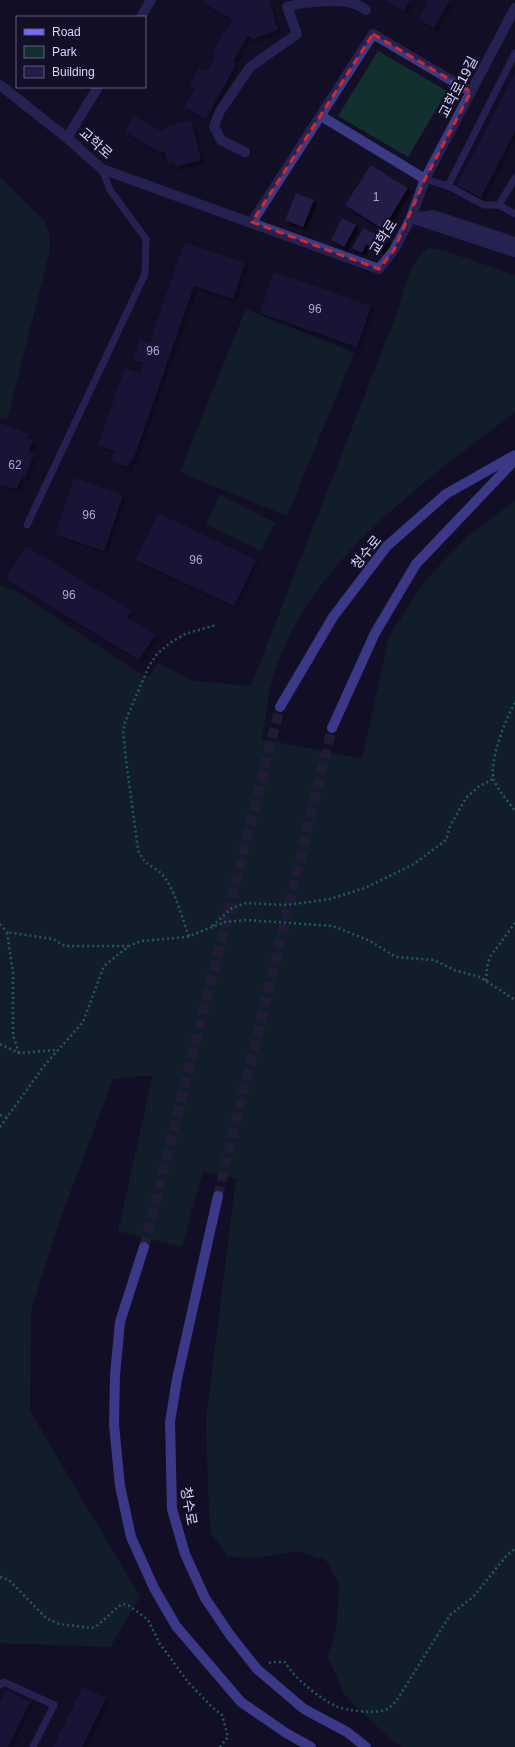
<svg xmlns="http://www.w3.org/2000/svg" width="515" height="1747" font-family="Arial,'Noto Sans KR',sans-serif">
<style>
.green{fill:#12302f}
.building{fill:#241b47;filter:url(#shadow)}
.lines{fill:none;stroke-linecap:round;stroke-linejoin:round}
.secondary-tunnel{stroke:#312d47;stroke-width:10;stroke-dasharray:10 5;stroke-linecap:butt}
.path{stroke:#2fb8b0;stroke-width:2.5;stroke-dasharray:2 3;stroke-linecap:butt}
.lane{stroke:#3d3a85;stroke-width:7}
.street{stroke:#3d3a85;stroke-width:10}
.secondary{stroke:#6f6bff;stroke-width:10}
.marked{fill:none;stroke:#d62828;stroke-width:3;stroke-dasharray:8 5;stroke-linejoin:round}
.labels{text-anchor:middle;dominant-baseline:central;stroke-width:4;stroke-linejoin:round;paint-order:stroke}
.number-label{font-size:12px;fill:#aca6d1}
.street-label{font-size:14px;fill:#d9d4ff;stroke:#130f26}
</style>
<defs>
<filter id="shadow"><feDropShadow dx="3.5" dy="3.5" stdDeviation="1" flood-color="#0009"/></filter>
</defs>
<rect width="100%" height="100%" fill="#130f26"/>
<g class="green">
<path d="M378,51L447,91L408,157L338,116Z"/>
<path d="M0,177L45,222C50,233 51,242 49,254L7,420L0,417Z"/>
<path d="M428,248L444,251L515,275V412C425,481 307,563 273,676C267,696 266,719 262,739L362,759L389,637L424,582L468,536L515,501V1747H404L391,1740L345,1695L328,1658L337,1625L339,1584L326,1560L297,1551L254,1558L227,1556L211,1533L209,1512L206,1420L236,1178L203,1171L182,1247L118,1231L153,1075L113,1079L58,1225L31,1311L30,1411L140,1597L110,1647L0,1643V586L16,591L134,670L149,678L158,663L193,681L251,686L399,308C404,288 410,261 428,248Z"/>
<path d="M246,309L354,353L287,516L180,472Z"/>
<path d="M220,495L275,523L261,551L206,524Z"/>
</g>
<g class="building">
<path d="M205,0H269L278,30L252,39L250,36L247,37L233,62L236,64L206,119L185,107L195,88L190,86L199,68L206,72L207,71L216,55L214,54V50L224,31L226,32L232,21L230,18L203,3Z"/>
<path d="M385,0H410L404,11Z"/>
<path d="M425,0H450L434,28L418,19L428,2Z"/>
<path d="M515,74V131L481,197L457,185Z"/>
<path d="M134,116L161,131L166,129V127L191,120L201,160L175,167L174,163L168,165L165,151L160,152L125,132Z"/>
<path d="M371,165L408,188L383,229L345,205Z"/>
<path d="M296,193L314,200L303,227L285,220Z"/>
<path d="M342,218L356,225L344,247L331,240Z"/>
<path d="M363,228L387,240L381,252L366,244L362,253L352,248Z"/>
<path d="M184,243L245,263L233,299L194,286L133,460L131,459L128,467L111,461L115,451L98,445L125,368L140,374L144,363L133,360L139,340L150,343Z"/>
<path d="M274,272L371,306L357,347L260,313Z"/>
<path d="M0,423L29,434L27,438L33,440L29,452L34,454L25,478L22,476L17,488L13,487L12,489L0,484Z"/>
<path d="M74,478L123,495L104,551L55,534Z"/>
<path d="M158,513L256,560L234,606L136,560Z"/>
<path d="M26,546L131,611L127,618L155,635L139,660L6,579Z"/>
<path d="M83,1687L106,1698L82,1747H53Z"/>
<path d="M6,1690L30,1702L8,1747H0V1702Z"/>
</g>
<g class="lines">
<g class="secondary-tunnel">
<path d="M218,1196L332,728"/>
<path d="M144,1247L280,707"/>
</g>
<g class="path">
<path d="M515,703C506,717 488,764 494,780C497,789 509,802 515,811"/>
<path d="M0,924L7,932"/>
<path d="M212,926L232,908L246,903L287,905L330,899L365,888L414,864L446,840L450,826L466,798L478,787L493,779"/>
<path d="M189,936C182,919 176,893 165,878C156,865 146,869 138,850L125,752L123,730L125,722L149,666L157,654L170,643L185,634L216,625"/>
<path d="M486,981L487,967L490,957L515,923"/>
<path d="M0,1044L19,1053L57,1050"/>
<path d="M19,1053L13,1035V973L7,932L53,939L65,946H128"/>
<path d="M0,1115L6,1117"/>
<path d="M0,1127L44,1066L83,1022L104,966L129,946L141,941L187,937L225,922L246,920L333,926L370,941L396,957L434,960L454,970L480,977L515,1000"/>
<path d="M0,1577L9,1580L15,1586L46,1618L59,1624L92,1628L98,1625L119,1606L123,1604L130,1606L148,1620L160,1644L188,1682L213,1708L222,1715L228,1737L220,1747"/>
<path d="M269,1663L272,1662H285C293,1677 320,1699 336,1706C346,1711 375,1714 385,1710C390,1708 393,1704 397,1700L450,1615L473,1597L507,1555L515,1549"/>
</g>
<g class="lane">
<path d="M425,179L448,186L484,205H499L515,214"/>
<path d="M448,186L515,53"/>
<path d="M499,205L515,178"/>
<path d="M27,525L145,274L146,239L110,190L102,169"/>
<path d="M0,1685L4,1682L54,1705L33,1747"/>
</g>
<g class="street">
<path d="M327,0L326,1C340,1 355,1 366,10"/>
<path d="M141,17L151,0"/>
<path d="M0,85L67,138L102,169L379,269L394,250L411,218L425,179L515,8"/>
<path d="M321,116L425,179"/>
<path d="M67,138L98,87"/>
<path d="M245,152L221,140L214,126L220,111L250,67L297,34L287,7L303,3L326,1"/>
<path d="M411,218L515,252"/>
<path d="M413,218L433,215L515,242"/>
<path d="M252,222L373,34L471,92"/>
</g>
<g class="secondary">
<path d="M280,707L333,617L387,546L446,494L515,455"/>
<path d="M332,728L375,633L416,564L515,460"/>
<path d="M218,1196L177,1379L170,1422L172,1509L185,1554L205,1598L230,1635L257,1669L304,1709L347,1732L366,1747"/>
<path d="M144,1247L120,1322L115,1375L114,1425L120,1486L131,1537L154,1588L176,1626L241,1702L286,1733L311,1747"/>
</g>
</g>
<path d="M0 0H515V1747H0ZM373,34L471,92L425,179L394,250L379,269L252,222Z" fill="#130f26" fill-opacity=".55" fill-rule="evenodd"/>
<path class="marked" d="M373,34L471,92L425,179L394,250L379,269L252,222Z"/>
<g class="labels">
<g class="number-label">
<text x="376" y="197">1</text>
<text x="315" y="309">96</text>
<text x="153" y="351">96</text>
<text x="15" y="465">62</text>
<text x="89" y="515">96</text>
<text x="196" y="560">96</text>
<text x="69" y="595">96</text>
</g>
<g class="street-label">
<text transform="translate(458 87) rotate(-62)">교학로19길</text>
<text transform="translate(96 143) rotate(41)">교학로</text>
<text transform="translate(383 237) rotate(-58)">교학로</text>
<text transform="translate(366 552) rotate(-51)">청수로</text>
<text transform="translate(189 1506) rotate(80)">청수로</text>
</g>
</g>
<rect x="16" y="16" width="130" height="72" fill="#130f26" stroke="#625e7d"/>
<rect x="24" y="29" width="20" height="6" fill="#6f6bff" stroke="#625e7d"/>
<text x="52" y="36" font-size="12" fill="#d9d4ff">Road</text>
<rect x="24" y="46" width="20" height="12" fill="#12302f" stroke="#625e7d"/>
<text x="52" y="56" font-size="12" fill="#d9d4ff">Park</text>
<rect x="24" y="66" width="20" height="12" fill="#241b47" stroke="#625e7d"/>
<text x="52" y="76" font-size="12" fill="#d9d4ff">Building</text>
</svg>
